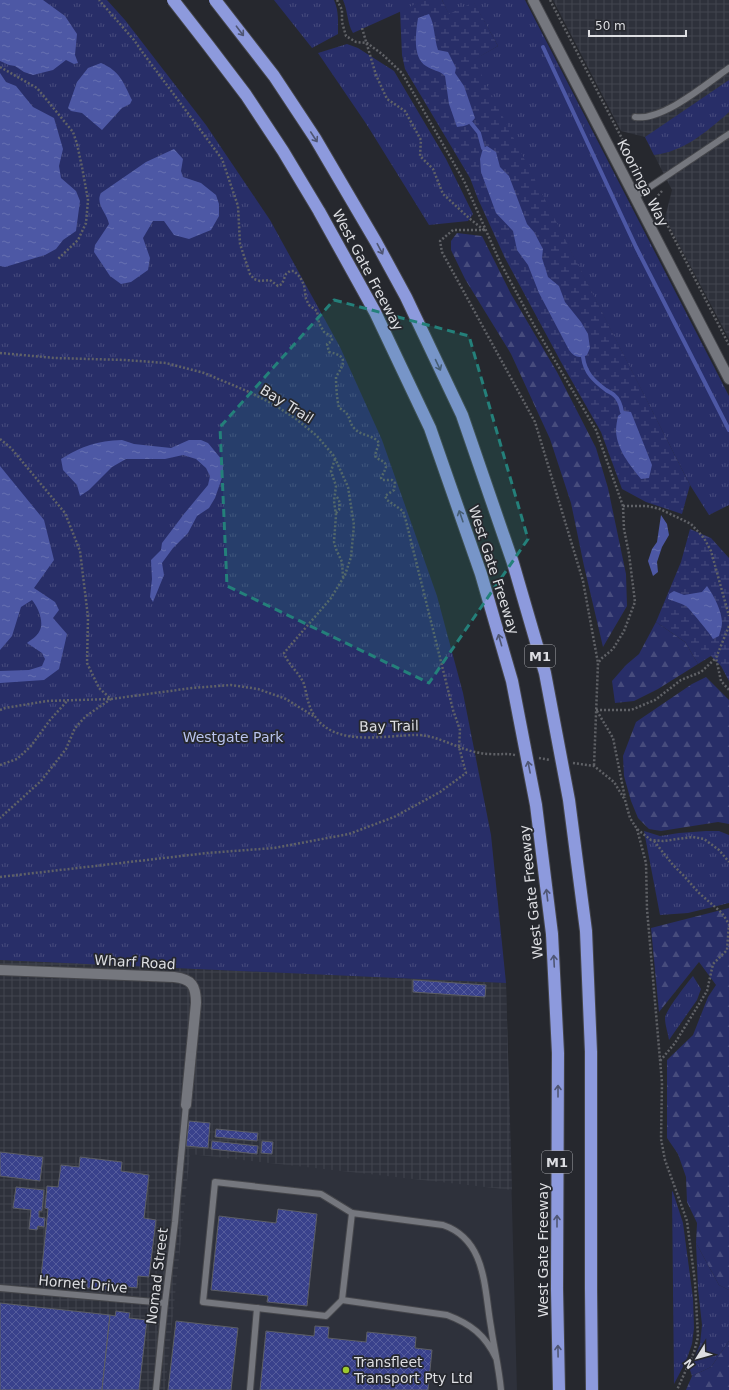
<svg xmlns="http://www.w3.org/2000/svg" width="729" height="1390" font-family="'DejaVu Sans',sans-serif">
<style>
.built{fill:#2e313b}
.industrial{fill:url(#industrial-grid)}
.grass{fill:url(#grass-tufts)}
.forest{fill:url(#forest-firs)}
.wetland{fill:url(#wetland-marsh)}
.water{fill:url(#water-ripples)}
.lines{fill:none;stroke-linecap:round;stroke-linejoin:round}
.stream{stroke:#4d58a5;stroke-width:4}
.building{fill:url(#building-cross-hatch);stroke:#5c5e65}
.lane-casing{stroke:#45464b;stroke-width:8}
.street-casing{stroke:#45464b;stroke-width:12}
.highway-casing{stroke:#45464b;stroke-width:14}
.path{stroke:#606267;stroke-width:2.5;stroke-dasharray:2 2;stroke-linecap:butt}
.lane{stroke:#75777e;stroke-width:6}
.street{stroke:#75777e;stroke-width:10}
.highway{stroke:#8d9add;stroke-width:12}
.highway-bridge-casing{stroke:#45464b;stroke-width:14;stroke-linecap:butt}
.highway-bridge{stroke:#8d9add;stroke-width:12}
.oneway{stroke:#4f5674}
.marked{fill:#24807a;fill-opacity:0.2;stroke:#24807a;stroke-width:3;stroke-dasharray:8 5;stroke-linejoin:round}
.poi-dot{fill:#9dca2f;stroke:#26282e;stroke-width:1.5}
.labels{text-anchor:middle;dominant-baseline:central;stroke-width:3.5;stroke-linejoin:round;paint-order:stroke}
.shield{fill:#26282e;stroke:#a6a7ac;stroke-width:1}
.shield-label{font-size:13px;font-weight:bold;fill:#dddee2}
.street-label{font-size:14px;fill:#dddee2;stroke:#26282e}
.park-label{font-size:14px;fill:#b9c3ee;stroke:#26282e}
.poi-label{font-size:14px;fill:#dddee2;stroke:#26282e;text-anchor:start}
</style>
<defs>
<pattern id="industrial-grid" width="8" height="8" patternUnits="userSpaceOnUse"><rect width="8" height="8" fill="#2e313b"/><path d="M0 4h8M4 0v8" fill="none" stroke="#42454e"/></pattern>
<pattern id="grass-tufts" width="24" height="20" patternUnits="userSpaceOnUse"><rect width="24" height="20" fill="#282e68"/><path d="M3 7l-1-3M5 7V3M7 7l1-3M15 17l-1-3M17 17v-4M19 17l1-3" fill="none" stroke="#474c7d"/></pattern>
<pattern id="forest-firs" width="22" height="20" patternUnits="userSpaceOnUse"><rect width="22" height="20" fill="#282e68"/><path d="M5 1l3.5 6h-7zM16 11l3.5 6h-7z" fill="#474c7d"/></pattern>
<pattern id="wetland-marsh" width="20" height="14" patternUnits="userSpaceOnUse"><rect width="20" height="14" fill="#282e68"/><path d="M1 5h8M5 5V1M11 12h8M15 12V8" fill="none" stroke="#474c7d"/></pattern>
<pattern id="water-ripples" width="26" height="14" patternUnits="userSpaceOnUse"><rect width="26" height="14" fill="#4d58a5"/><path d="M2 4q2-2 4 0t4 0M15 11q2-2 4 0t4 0" fill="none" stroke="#6670b1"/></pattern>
<pattern id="building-cross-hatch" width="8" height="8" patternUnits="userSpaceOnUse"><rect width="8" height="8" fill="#39418c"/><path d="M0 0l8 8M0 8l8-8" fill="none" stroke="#555c9c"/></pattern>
</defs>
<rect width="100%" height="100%" fill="#26282e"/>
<path class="built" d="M0,954L506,983L517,1390H0Z"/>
<g class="industrial">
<path d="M553,0H729V339L665,218L672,190L645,137L621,131Z"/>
<path d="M0,960L506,983L512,1190L190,1154L165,1390H0Z"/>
</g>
<g class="grass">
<path d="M0,0H107L125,20L206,125L270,220L340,347L382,440L437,596L463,693L491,835L506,983L0,960Z"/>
<path d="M274,0H334C339,11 338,22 338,34L312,48Z"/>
<path d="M343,0H426L353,33C347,23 348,11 343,0Z"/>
<path d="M442,0H525L729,396V505L709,515L690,485L473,60L498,46L474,3L449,15Z"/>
<path d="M347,44L358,48L394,71L446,159L473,214L468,221L429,225L367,125L318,53Z"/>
<path d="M729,80V112L727,114C706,132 683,152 654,155L645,137Z"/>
<path d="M644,831L660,836L679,833L706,831H719L729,835V903L688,913L660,915Z"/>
<path d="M693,976L701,989L697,1000L669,1040C668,1033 665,1025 665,1018C666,1010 687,983 693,976Z"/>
<path d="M672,1191L673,1192L683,1223L693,1298L694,1328L692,1344L686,1361L674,1384Z"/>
<path d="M696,1243L719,1285L729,1290V1341L711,1367L692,1376L690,1370L700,1344L702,1325L698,1289Z"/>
</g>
<g class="forest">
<path d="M457,233L482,236L511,294L557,372L596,448L608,488L626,574L627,606L603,647L584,566L571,503L550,439L511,354L465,279L451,250V241Z"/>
<path d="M656,622L685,642L698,664L658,689L634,701L615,703L612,681L626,665L639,654Z"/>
<path d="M706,677L729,700V824L718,822L661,831L649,829L638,818L631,801L624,776L623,756L636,722L692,684Z"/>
<path d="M729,908V1290L719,1285L696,1243L697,1223L687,1202L686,1177L678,1154L667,1138V1060L693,1035L708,997L716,985L699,962L659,1012L651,928Z"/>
<path d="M729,1341V1390H686L692,1376L711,1367Z"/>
</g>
<g class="wetland">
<path d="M425,0H442L449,14L474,2L498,46L474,60L690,485L682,514L646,502L622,489L601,432L561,362L505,258L478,199L470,178L405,69L402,55L400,11Z"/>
<path d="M690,529L711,538L729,558V681L721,666L711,656L698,664L685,642L656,622L681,562Z"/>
</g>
<g class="water">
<path d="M0,0H43L65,16L77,34L75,55L78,63L74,64L66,60L53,70L33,75L24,72L15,66L9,65L0,61Z"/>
<path d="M429,14C435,25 434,38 438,50L448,52L456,68L455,73L464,86L475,118C470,125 466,126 457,127L449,104L445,76C439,70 433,71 426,66C412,57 416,32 418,18Z"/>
<path d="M101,63C120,71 123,82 132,100L130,104L122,108L102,130L82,113L71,111L68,108L77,82L88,68Z"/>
<path d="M0,73L6,82L16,86L33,107L54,118L63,149L59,166L61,178L76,191L80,201L76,231L63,240L56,249L45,255L5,267L0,266Z"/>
<path d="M487,146L496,152L500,167L509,176L527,224L534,232L543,249L542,258L548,277L559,286L565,302L581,322L588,334L590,348L587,355C579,359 574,357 569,350L539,293L528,265L517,250L513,231L496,213L481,172L480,159L483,148Z"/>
<path d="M174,149L183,159L181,171L183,177L201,183L216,195L219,204V216L211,230L189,239L174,235L164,221H153L143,238L150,258L148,270L131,282L121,284L110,276L94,252L95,245L109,224C107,213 95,204 101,193L146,162Z"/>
<path d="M624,411L631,412L652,465L649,478L641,479C630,465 617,450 616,431C616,426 617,421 618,416Z"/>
<path d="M122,440L134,444L171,448L189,440H201L208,443L223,461V475L215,498L209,508L197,516L188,533L173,548L162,563L164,575L153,602L150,597L152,579L151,560L161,550L162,543L184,514L208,485L210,476L206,468L196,459L183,455L165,459H126L112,467L89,490L80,496L77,485L63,470L61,459C82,446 97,441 122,440Z"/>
<path d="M0,466L44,520L54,560L34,588L55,602L59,610L53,618L67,634L59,669L44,680L0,683V671L29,670L42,666L45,659L42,653L27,643C31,640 37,636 39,632C45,623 38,607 32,600L21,607L12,636L0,650Z"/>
<path d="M661,515L667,524L669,535L662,547L657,562L658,572L653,576L648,561L652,549L657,542Z"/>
<path d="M707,586C714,596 722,611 722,623C722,627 720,632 719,636L713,639C712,636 689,608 686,606C681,603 673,601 668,599L669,594L674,591L684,595L702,592Z"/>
</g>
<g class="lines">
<g class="stream">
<path d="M543,47L636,247L729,430"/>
<path d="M471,123L479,133L483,148"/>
<path d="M583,357C585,373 594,381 606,390C609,392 612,393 614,395C619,399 621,406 622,412"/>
</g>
</g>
<g class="building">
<path d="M413,980L486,985L485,997L413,992Z"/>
<path d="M189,1121L210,1123L208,1148L186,1146Z"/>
<path d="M216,1129L258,1133L257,1141L215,1137Z"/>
<path d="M212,1141L258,1146L257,1154L211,1149Z"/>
<path d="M262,1141L273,1142L272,1154L261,1153Z"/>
<path d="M0,1152L43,1157L40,1181L0,1176Z"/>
<path d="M80,1157L122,1162L121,1171L149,1175L144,1218L156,1220L149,1277L138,1276L137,1288L110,1285L109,1290L87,1288V1282L41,1277L48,1209L45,1208L47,1186L58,1187L61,1165L79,1167Z"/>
<path d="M16,1187L44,1190L42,1211H39V1217L45,1218L44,1227L38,1226L37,1230L29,1229L31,1210L13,1208Z"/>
<path d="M278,1209L317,1214L307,1306L267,1302L268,1296L211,1290L219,1216L276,1223Z"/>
<path d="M0,1303L110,1315L102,1390H0Z"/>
<path d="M116,1311L130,1313L129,1318L147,1320L139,1390H102L110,1315L115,1316Z"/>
<path d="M176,1321L238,1328L231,1390H168Z"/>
<path d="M315,1326L329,1327L328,1338L366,1342L367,1332L416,1337L415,1348L432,1350L428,1390H260L266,1331L314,1336Z"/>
</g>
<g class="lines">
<g class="lane-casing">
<g id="lane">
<path d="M635,117C663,121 706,84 729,68"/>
<path d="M635,197L729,134"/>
<path d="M0,1288L165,1303"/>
<path d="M342,1300L326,1316L203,1302L215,1182L321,1194L352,1213"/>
<path d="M496,1358C485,1335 471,1324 447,1315L342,1300L352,1213L443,1225C487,1240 484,1289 491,1327C494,1348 499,1368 501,1390"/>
<path d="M156,1390L165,1303L175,1222L186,1105"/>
<path d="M250,1390L257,1308"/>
</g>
</g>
<g class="street-casing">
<g id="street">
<path d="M533,0L729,379"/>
<path d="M0,970L174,977C192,979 196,986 196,1003L186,1105"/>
</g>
</g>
<g class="highway-casing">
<path id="highway" d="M552,934L558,1053L557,1289L559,1390"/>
</g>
<g class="path">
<path d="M337,0L342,10V22L346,36L356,42L367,43L382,54L402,73L464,181L500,262L535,327L596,430L623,506L624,529L629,554L635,602L624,631L613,649L602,658L598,663L594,766"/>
<path d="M550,0L644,181"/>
<path d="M362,28L376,75L387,99L405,111L421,140L420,156L433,169L443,194L469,218L484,230"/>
<path d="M0,67L37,88L73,132L77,144L82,167L88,200L86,223L78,240L58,259"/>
<path d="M662,191L656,198V203L729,345"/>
<path d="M485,230H453L440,241L442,252L535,422L583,581L598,663"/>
<path d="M0,353L55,358L125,360L166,363L204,373L247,391L273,404L296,419L317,436L334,456L348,487L354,525L351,557L345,575L331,598L284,653C288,665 299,672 304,684C307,695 308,706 314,715C335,748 385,735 417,735C437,735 456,748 475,752C480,753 485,754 490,754C499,755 506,753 515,755"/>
<path d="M0,439L11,448L65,513L80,551L88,617L87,663L99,688L111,699L86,716L75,728L66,749L41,781L0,818"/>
<path d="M335,459L331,471L336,486L334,501L336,515L334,542L336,549L342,562L343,577"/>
<path d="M623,506H647L660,509L691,524L704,538L711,551L729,616"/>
<path d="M336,513L339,510C340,504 340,500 336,496"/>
<path d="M729,626L716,658L721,681L729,690"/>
<path d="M0,710L5,708L47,701L111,699L192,688L231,685L258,689L286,699L315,717"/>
<path d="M596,710H631L655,700L681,680L701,672L716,658"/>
<path d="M597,711L613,738L625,798"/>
<path d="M539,758L550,760"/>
<path d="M573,763L594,766L614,782L625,800L630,818L637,829L651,840L663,841L693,837L704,839L719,850L729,862"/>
<path d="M0,765L17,759L31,746L50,720L67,701"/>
<path d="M637,829L646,863L647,909L662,1083L661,1139L665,1160L687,1221L695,1282L698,1337L694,1352L677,1390"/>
<path d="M654,841L673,865L685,877L699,893L722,913L729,924L727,950L713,964L707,991L675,1043L660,1061"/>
<path d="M0,877L207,853L274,848L349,834L394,817L440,792L466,773L459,747L460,730L453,710L406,521L403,511L387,500L385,496L394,490L395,483L392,480H382L381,478C386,467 391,464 376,458L375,455L379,443C373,434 362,437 354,428C347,420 352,414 339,408C337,400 336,386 336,377C344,364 349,356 329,352L327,344L332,341V337L324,332L319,323L317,311L309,305L306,299L304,285L300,277L294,271H290L286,274L282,284L278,286L270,280L260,281L254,279L250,274L240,244L238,206L222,159L143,53L134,40L99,0"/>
</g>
<use href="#lane" class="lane"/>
<use href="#street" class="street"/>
<use href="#highway" class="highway"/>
<g class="highway-bridge-casing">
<g id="highway-bridge">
<path d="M173,0L208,45L246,95L283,151L319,211L375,312L430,428L481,574L512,681L536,805L552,934"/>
<path d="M215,0L274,76L315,138L376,242L406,297L462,415L513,563L545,673L569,800L586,931L591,1052V1289L592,1390"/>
</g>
</g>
<use href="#highway-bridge" class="highway-bridge"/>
</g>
<defs><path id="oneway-shaft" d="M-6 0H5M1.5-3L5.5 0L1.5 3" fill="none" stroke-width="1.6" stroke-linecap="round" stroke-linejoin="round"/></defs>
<g class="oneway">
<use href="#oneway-shaft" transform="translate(240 31) rotate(53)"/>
<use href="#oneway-shaft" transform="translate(314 137) rotate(57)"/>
<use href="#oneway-shaft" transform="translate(380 249) rotate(62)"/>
<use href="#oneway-shaft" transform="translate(438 365) rotate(65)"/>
<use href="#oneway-shaft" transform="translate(461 516) rotate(-109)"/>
<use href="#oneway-shaft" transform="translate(500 640) rotate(-106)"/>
<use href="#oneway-shaft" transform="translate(529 767) rotate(-101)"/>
<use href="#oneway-shaft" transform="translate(547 895) rotate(-97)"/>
<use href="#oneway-shaft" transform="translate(554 961) rotate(-93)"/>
<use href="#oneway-shaft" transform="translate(558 1091) rotate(-90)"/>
<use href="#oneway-shaft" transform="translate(557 1221) rotate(-90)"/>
<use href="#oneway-shaft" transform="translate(558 1351) rotate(-91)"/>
</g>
<path class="marked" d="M334,300L469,336L528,539L429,683L227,586L220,427Z"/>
<circle class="poi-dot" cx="346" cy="1370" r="4"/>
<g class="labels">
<g class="shield">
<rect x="525" y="645" width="30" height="22" rx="3"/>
<rect x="542" y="1151" width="30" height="22" rx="3"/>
</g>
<g class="shield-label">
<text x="540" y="656">M1</text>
<text x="557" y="1162">M1</text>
</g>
<g class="street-label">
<text transform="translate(643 183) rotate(63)">Kooringa Way</text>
<text transform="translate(368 270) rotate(62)">West Gate Freeway</text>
<text transform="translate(287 404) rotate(32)">Bay Trail</text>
<text transform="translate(494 570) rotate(72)">West Gate Freeway</text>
<text transform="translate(389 726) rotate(-1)">Bay Trail</text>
<text transform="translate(531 892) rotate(-96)">West Gate Freeway</text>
<text transform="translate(135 962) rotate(3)">Wharf Road</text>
<text transform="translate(543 1250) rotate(-90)">West Gate Freeway</text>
<text transform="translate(157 1276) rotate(-83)">Nomad Street</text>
<text transform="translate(83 1284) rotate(5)">Hornet Drive</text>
</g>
<g class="park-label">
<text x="233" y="737">Westgate Park</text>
</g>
<g class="poi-label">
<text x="354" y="1362">Transfleet<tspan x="354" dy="16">Transport Pty Ltd</tspan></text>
</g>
</g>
<g transform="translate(697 1358) rotate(233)" stroke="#26282e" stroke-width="3" paint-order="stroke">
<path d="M0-3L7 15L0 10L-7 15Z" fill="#dddee2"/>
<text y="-6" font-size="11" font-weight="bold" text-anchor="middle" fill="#dddee2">N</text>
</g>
<path d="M589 30v6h97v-6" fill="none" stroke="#dddee2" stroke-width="2"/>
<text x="595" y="30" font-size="12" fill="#dddee2" stroke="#26282e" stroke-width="3" paint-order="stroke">50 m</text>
</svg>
